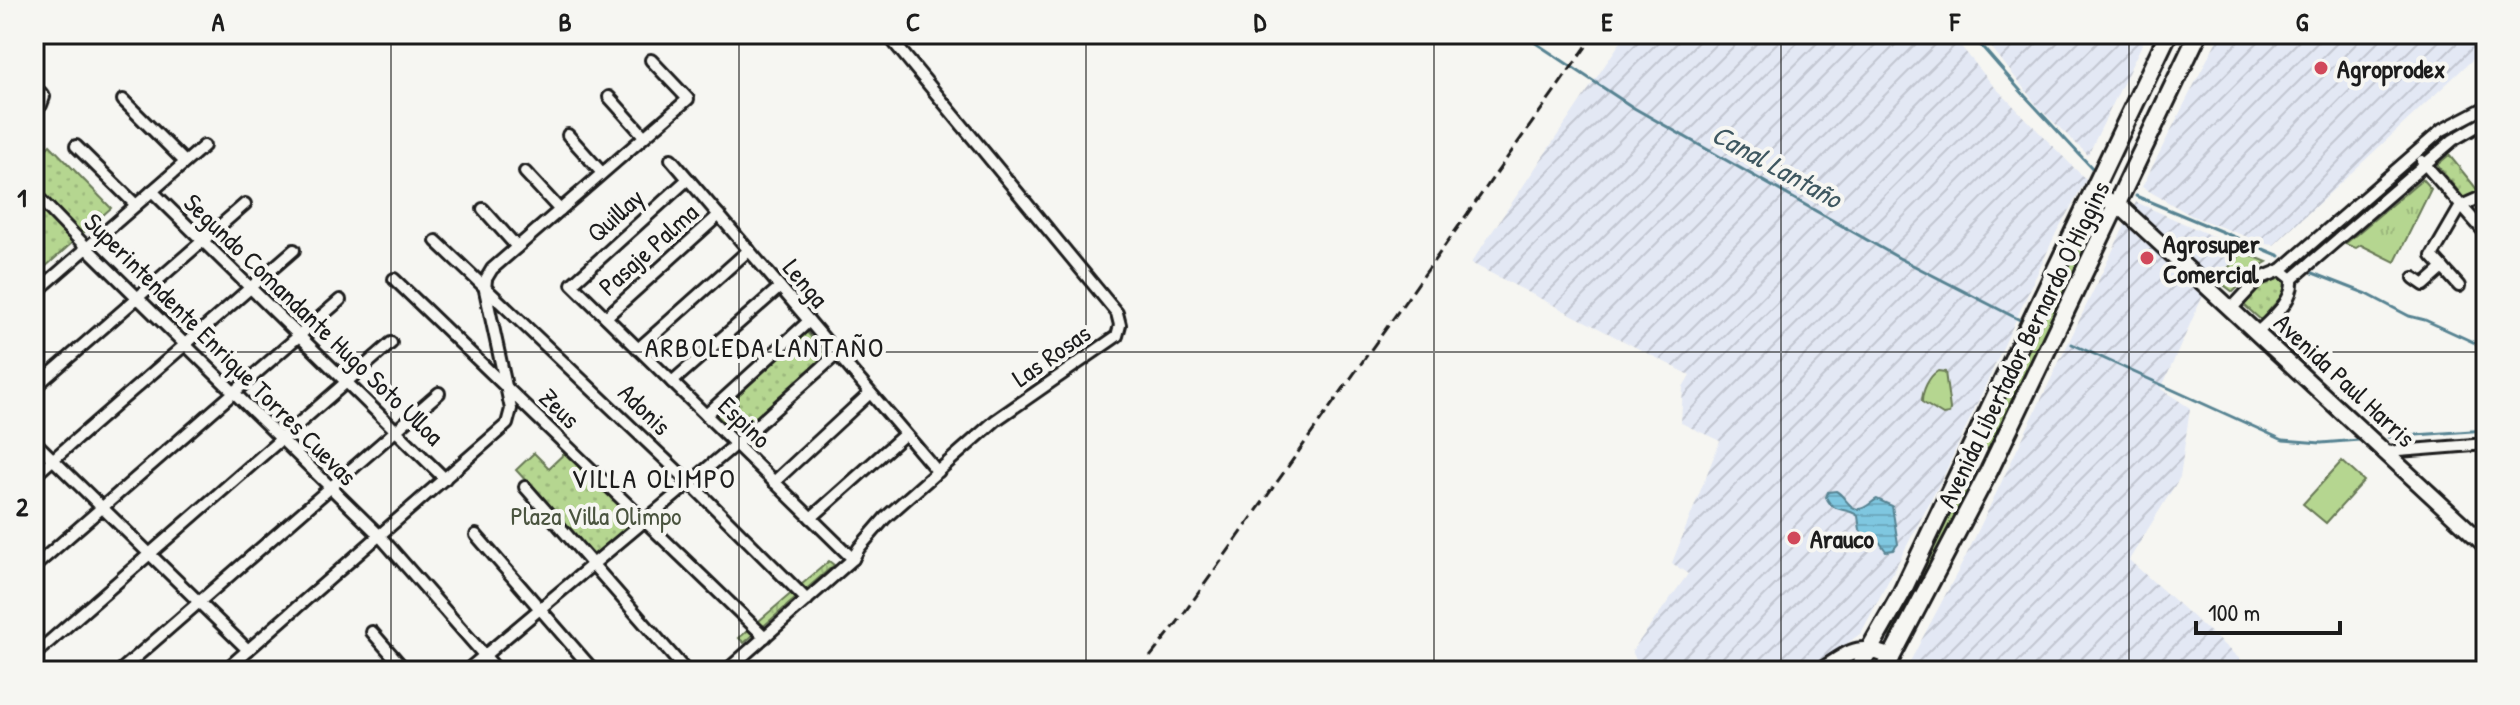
<svg xmlns="http://www.w3.org/2000/svg" width="2520" height="705" font-family="'Patrick Hand',sans-serif">
<style>
.industrial{fill:url(#industrial-furrows)}
.grass{fill:url(#grass-tufts);stroke:#687956;stroke-width:2}
.park{fill:url(#park-dots);stroke:#687956;stroke-width:2}
.pitch{fill:#b5d690;stroke:#687956;stroke-width:2}
.water{fill:url(#water-rules);stroke:#578392;stroke-width:2}
.lines{fill:none;stroke-linecap:round;stroke-linejoin:round}
.stream{stroke:#578392;stroke-width:3}
.street-casing{stroke:#1c1c1c;stroke-width:16}
.secondary-casing{stroke:#1c1c1c;stroke-width:20}
.primary-casing{stroke:#1c1c1c;stroke-width:22}
.street{stroke:#f6f6f2;stroke-width:10}
.secondary{stroke:#f6f6f2;stroke-width:14}
.primary{stroke:#f6f6f2;stroke-width:16}
.rail{stroke:#1c1c1c;stroke-width:3;stroke-dasharray:12 6;stroke-linecap:butt}
.grid{fill:none;stroke:#1c1c1c;stroke-width:2;stroke-opacity:0.55}
.poi-dot{fill:#d1495b;stroke:#f6f6f2;stroke-width:3}
.labels{text-anchor:middle;dominant-baseline:central;stroke-width:8;stroke-linejoin:round;paint-order:stroke}
.poi-label{font-size:26px;font-weight:bold;fill:#1c1c1c;stroke:#f6f6f2;text-anchor:start}
.street-label{font-size:26px;fill:#1c1c1c;stroke:#f6f6f2}
.park-label{font-size:26px;fill:#4a543f;stroke:#f6f6f2}
.water-label{font-size:28px;font-style:italic;fill:#3f5861;stroke:#f6f6f2}
.neighbourhood-label{font-size:28px;letter-spacing:2px;fill:#1c1c1c;stroke:#f6f6f2}
.neatline{fill:none;stroke:#1c1c1c;stroke-width:3}
.grid-label{font-size:26px;text-anchor:middle;font-weight:bold;fill:#1c1c1c}
</style>
<defs>
<pattern id="industrial-furrows" width="10" height="10" patternUnits="userSpaceOnUse" patternTransform="scale(2)"><rect width="10" height="10" fill="#e3e8f4"/><path d="M-1 1l2-2M0 10L10 0M9 11l2-2" fill="none" stroke="#c2c6d1"/></pattern>
<pattern id="grass-tufts" width="24" height="20" patternUnits="userSpaceOnUse" patternTransform="scale(2)"><rect width="24" height="20" fill="#b5d690"/><path d="M3 7l-1-3M5 7V3M7 7l1-3M15 17l-1-3M17 17v-4M19 17l1-3" fill="none" stroke="#9bb77c"/></pattern>
<pattern id="park-dots" width="8" height="8" patternUnits="userSpaceOnUse" patternTransform="scale(2)"><rect width="8" height="8" fill="#b5d690"/><path d="M2 2h.1M6 6h.1" fill="none" stroke="#9bb77c" stroke-width="1.8" stroke-linecap="round"/></pattern>
<pattern id="water-rules" width="6" height="5" patternUnits="userSpaceOnUse" patternTransform="scale(2)"><rect width="6" height="5" fill="#7fc7e0"/><path d="M0 2.5h6" fill="none" stroke="#6daac0"/></pattern>
</defs>
<rect width="100%" height="100%" fill="#f6f6f2"/>
<filter id="ink" filterUnits="userSpaceOnUse"><feTurbulence type="fractalNoise" baseFrequency=".0125" numOctaves="2"/><feDisplacementMap in="SourceGraphic" scale="16" xChannelSelector="R" yChannelSelector="G"/><feConvolveMatrix kernelMatrix="1 2 1 2 8 2 1 2 1" color-interpolation-filters="sRGB"/></filter>
<g filter="url(#ink)">
<g class="industrial">
<path d="M1626,34H1951L1991,83L2086,180L2056,233L1944,475L1861,633L1811,671H1641L1632,651L1688,574L1672,563L1720,441L1681,423L1683,387L1690,375L1471,263Z"/>
<path d="M1981,34H2147L2088,155L2040,109Z"/>
<path d="M2220,34H2486V47L2274,245L2266,244L2192,216L2142,187Z"/>
<path d="M2136,202L2243,250L2205,291L2161,389L2190,408L2180,477L2129,560L2253,671H1905L1965,558Z"/>
</g>
<g class="grass">
<path d="M2422,179L2431,189L2395,262L2361,245L2356,248L2345,244Z"/>
<path d="M2101,207L2105,209L1993,445L1988,449L1983,446L1984,440L2093,213Z"/>
<path d="M2243,252L2267,262L2260,266L2233,292L2217,280Z"/>
<path d="M1938,371L1945,372L1950,409L1949,414L1943,415L1922,402C1922,391 1929,376 1938,371Z"/>
<path d="M1965,484L1972,486L1893,638L1890,636L1889,631L1960,489Z"/>
<path d="M829,561L834,565L744,643L739,638Z"/>
</g>
<g class="park">
<path d="M50,145L111,208L34,277V161Z"/>
<path d="M2449,155L2480,193L2470,198L2463,197L2437,165Z"/>
<path d="M2276,277L2285,280V292L2261,320L2243,304L2269,280Z"/>
<path d="M805,330L828,356L737,440L713,417Z"/>
<path d="M569,449L640,518L595,556L516,470L534,453L549,468Z"/>
</g>
<path class="pitch" d="M2342,461L2364,481L2326,523L2303,504Z"/>
<path class="water" d="M1836,491C1846,496 1851,515 1865,507C1869,505 1873,501 1877,499L1892,506L1898,544L1893,550L1886,551L1875,536L1864,535L1860,530L1858,516C1845,505 1835,516 1826,497L1828,492Z"/>
<g class="lines">
<g class="stream">
<path d="M1522,34L1634,108L1899,258L2020,320"/>
<path d="M1971,34L2025,96L2092,168"/>
<path d="M2136,196L2280,256"/>
<path d="M2313,273L2367,294L2409,316L2425,320L2486,348"/>
<path d="M2072,344L2283,440L2321,443L2359,440"/>
<path d="M2388,437L2486,430"/>
</g>
<g class="street-casing">
<g id="street">
<path d="M34,91L41,93L44,97L41,105L34,107"/>
<path d="M609,97L644,136"/>
<path d="M123,100L185,162"/>
<path d="M568,135L602,173"/>
<path d="M76,146L136,205"/>
<path d="M671,159L938,472"/>
<path d="M2422,161L2486,234"/>
<path d="M525,172L560,210"/>
<path d="M688,179L572,284L853,559"/>
<path d="M152,191L445,479"/>
<path d="M34,193L87,248L379,535L498,671"/>
<path d="M483,209L517,247"/>
<path d="M436,241L689,482L807,600"/>
<path d="M2443,268L2459,286"/>
<path d="M2281,270L2442,130L2486,107"/>
<path d="M2414,278L2424,285L2443,268L2432,256L2461,206L2486,195"/>
<path d="M394,279L765,637"/>
<path d="M2292,279L2453,140L2486,121"/>
<path d="M34,294L204,146"/>
<path d="M2232,308L2259,279L2281,270L2292,279C2294,301 2273,317 2258,332"/>
<path d="M606,317L719,215"/>
<path d="M638,349L749,250"/>
<path d="M672,382L780,287"/>
<path d="M34,388L245,204"/>
<path d="M706,415L809,321"/>
<path d="M34,441L248,650"/>
<path d="M2386,452L2486,444"/>
<path d="M34,476L294,250"/>
<path d="M774,482L870,393"/>
<path d="M525,487L686,671"/>
<path d="M811,518L905,434"/>
<path d="M476,535L594,671"/>
<path d="M34,567L340,300"/>
<path d="M372,632L406,671"/>
<path d="M34,655L391,343"/>
<path d="M120,671L439,393"/>
<path d="M224,671L507,424L511,409L485,290L486,279L492,269L688,99L651,60"/>
<path d="M466,671L736,444L837,354"/>
<path d="M726,671L853,559L859,548L885,518L996,420L1117,336L1120,325L1117,313L887,34"/>
</g>
</g>
<g class="secondary-casing">
<g id="secondary">
<path d="M2094,192L2122,208L2486,546"/>
<path d="M1821,671C1850,652 1859,642 1892,658"/>
</g>
</g>
<g class="primary-casing">
<g id="primary">
<path d="M1857,671L1901,594L2168,34"/>
<path d="M1884,671L1989,471L2198,34"/>
</g>
</g>
<use href="#street" class="street"/>
<use href="#secondary" class="secondary"/>
<use href="#primary" class="primary"/>
<path class="rail" d="M1139,671L1177,623L1595,34"/>
</g>
</g>
<path class="grid" d="M391,34V671M739,34V671M1086,34V671M1434,34V671M1781,34V671M2129,34V671M34,352H2486"/>
<g class="poi-dot">
<circle cx="2321" cy="68" r="8"/>
<circle cx="2147" cy="258" r="8"/>
<circle cx="1794" cy="538" r="8"/>
</g>
<g class="labels">
<g class="poi-label">
<text x="2337" y="68">Agroprodex</text>
<text x="2163" y="243">Agrosuper<tspan x="2163" dy="30">Comercial</tspan></text>
<text x="1810" y="538">Arauco</text>
</g>
<g class="street-label">
<text transform="translate(615 215) rotate(-42)">Quillay</text>
<text transform="translate(648 249) rotate(-42)">Pasaje Palma</text>
<text transform="translate(806 283) rotate(50)">Lenga</text>
<text transform="translate(314 319) rotate(44)">Segundo Comandante Hugo Soto Ulloa</text>
<text transform="translate(2023 344) rotate(-64)">Avenida Libertador Bernardo O'Higgins</text>
<text transform="translate(221 349) rotate(45)">Superintendente Enrique Torres Cuevas</text>
<text transform="translate(1051 355) rotate(-35)">Las Rosas</text>
<text transform="translate(2345 380) rotate(43)">Avenida Paul Harris</text>
<text transform="translate(560 408) rotate(44)">Zeus</text>
<text transform="translate(645 409) rotate(44)">Adonis</text>
<text transform="translate(745 422) rotate(44)">Espino</text>
</g>
<g class="park-label">
<text x="596" y="515">Plaza Villa Olimpo</text>
</g>
<g class="water-label">
<text transform="translate(1777 166) rotate(29)">Canal Lantaño</text>
</g>
<g class="neighbourhood-label">
<text x="765" y="347">ARBOLEDA LANTAÑO</text>
<text x="654" y="478">VILLA OLIMPO</text>
</g>
</g>
<rect width="2520" height="705" fill="none" stroke="#f6f6f2" stroke-width="88"/>
<path d="M2196 621v12h144v-12" fill="none" stroke="#1c1c1c" stroke-width="4"/>
<text x="2208" y="621" font-size="24" fill="#1c1c1c" stroke="#f6f6f2" stroke-width="6" paint-order="stroke">100 m</text>
<rect x="44" y="44" width="2432" height="617" class="neatline"/>
<g class="grid-label">
<text x="218" y="31">A</text>
<text x="565" y="31">B</text>
<text x="913" y="31">C</text>
<text x="1260" y="31">D</text>
<text x="1607" y="31">E</text>
<text x="1955" y="31">F</text>
<text x="2302" y="31">G</text>
<text x="22" y="207">1</text>
<text x="22" y="516">2</text>
</g>
</svg>
